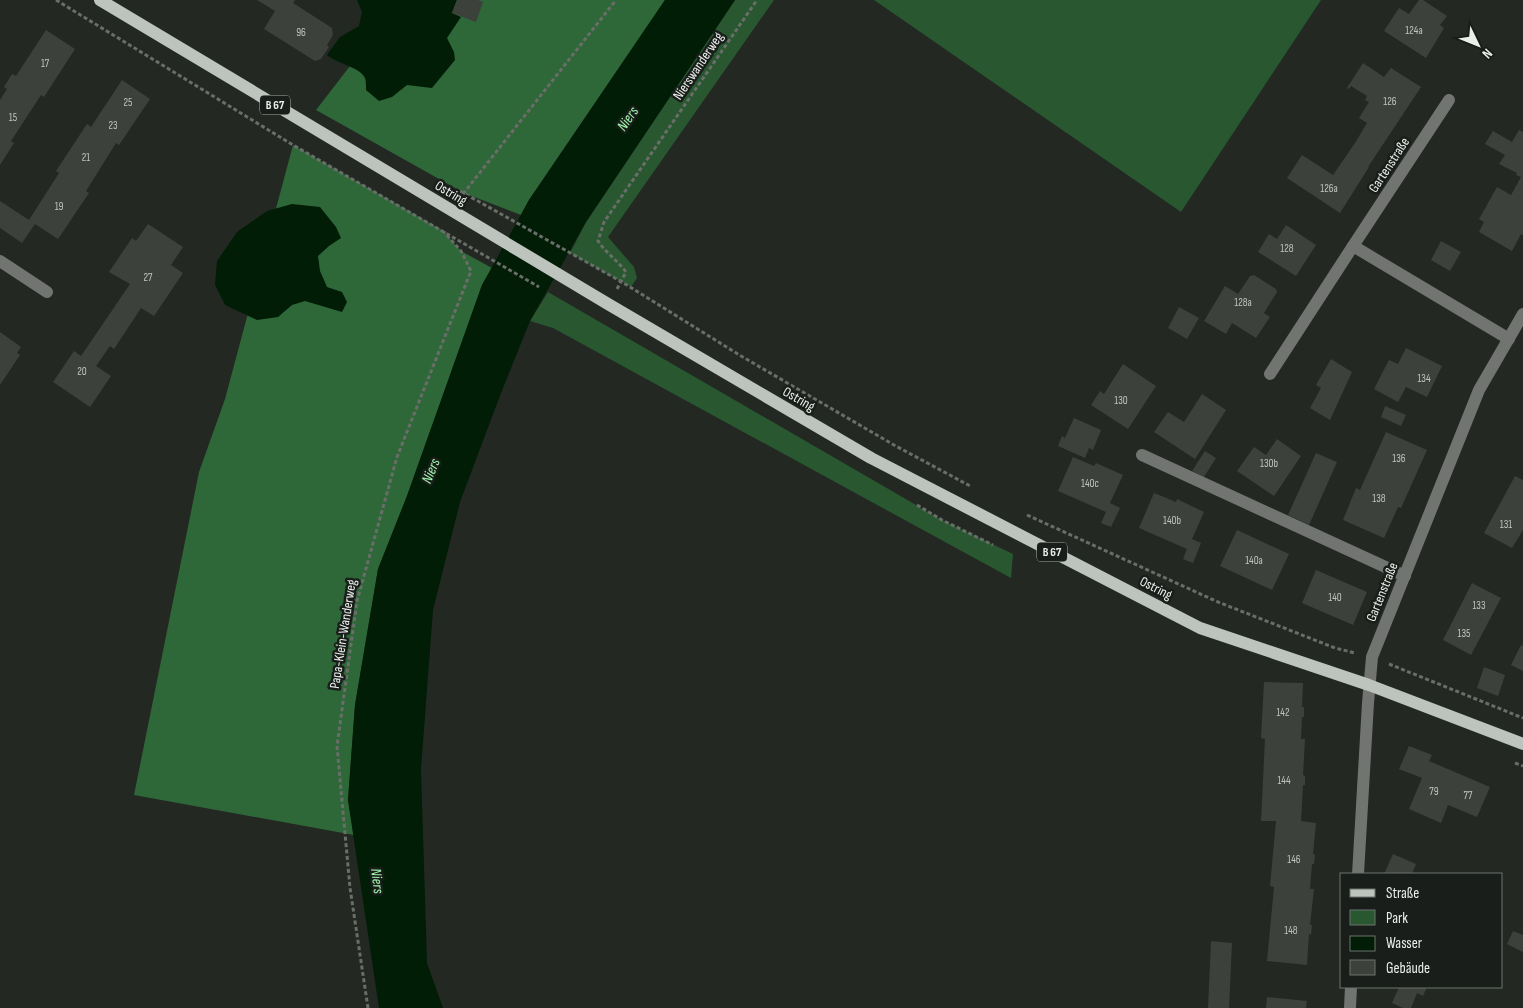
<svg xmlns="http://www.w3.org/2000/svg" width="1523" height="1008" font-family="'Sofia Sans Condensed',sans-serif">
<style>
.green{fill:#285730}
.forest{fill:#2e6738}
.water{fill:#011d06}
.building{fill:#3c413c}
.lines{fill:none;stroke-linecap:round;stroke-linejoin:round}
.path{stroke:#696e69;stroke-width:3;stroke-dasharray:4 2.5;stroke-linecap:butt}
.minor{stroke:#717471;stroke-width:12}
.major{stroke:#bdc3bd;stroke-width:12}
.labels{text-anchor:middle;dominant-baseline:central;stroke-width:5;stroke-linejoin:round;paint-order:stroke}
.number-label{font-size:11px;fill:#bfc4c0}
.shield{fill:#191e1a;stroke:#acb0ad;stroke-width:1}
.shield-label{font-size:12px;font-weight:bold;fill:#ebefec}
.street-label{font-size:14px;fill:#ebefec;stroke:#191e1a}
.water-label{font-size:15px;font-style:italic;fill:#a0f2ab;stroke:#191e1a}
</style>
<rect width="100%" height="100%" fill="#232823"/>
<g class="green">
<path d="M735,0H774L608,237L634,267L637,278L631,287L570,253L586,222Z"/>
<path d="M874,0H1321L1181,212Z"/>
<path d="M548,292L942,520L1013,554L1011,578L553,328L530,321Z"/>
</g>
<g class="forest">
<path d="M401,0H665L529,200L521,215L464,193L316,110Z"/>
<path d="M293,145L442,230L461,251L492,268L482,285L407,496L378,569L355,705L348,800L354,835L134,795L199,472L225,399Z"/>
</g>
<g class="water">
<path d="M357,0H457L452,13L461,17L447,38L454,52L455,60L432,88L407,85L392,97L379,101L366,90C366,86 366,81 365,78C360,67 337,64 327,55L340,37L359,26L362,12Z"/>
<path d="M665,0H735L586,222L530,321L501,393L460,502L433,610L421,769L427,963L443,1008H379L348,800L355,705L378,569L407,496L482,285L529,200Z"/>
<path d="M292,204L320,207L336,227L341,238L329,246L318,256L320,271L327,287L342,292L347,302L342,312L305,301L292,305L278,317L257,320L225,305L215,285L217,261L237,232L267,211Z"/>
</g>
<g class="building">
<path d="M257,0H295L293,3L332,28L333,35L327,45L329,47L321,59L315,61L264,29L275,11Z"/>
<path d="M457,0H478L483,2L476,22L452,13Z"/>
<path d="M1419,0H1423L1447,16L1440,25L1444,28L1426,58L1384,31L1399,8L1409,14Z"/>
<path d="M46,30L75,49L44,97L41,95L11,141L14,143L0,165V100L7,89L4,87L12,74L16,76Z"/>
<path d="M1363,63L1384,77L1391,68L1421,87L1368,167H1369L1340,213L1287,178L1302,155L1333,175L1355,143L1367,123L1359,118L1369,102L1365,100L1367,96L1351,86L1349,89L1347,88Z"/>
<path d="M122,80L150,99L119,145L116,143L86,191L89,193L58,239L35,224L22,243L0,228V201L29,220L59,173L56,171L87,124L91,127Z"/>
<path d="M1519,130L1523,132V235L1521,234L1512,251L1479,232L1484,222L1479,219L1497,187L1511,195L1521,177L1516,175L1517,173L1499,164L1505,155L1485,144L1493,131L1512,142Z"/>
<path d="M148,224L183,247L171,265L183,273L154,316L141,308L114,349L110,346L96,366L111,376L90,407L53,382L74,351L81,356L130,284L109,272L132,238L136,241Z"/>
<path d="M1286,225L1316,245L1296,276L1258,252L1269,234L1277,239Z"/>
<path d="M1441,241L1461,252L1450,271L1431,260Z"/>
<path d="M1254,275L1276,289L1277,292L1264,313L1270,317L1256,338L1232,323L1226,334L1204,321L1225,286L1238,294L1250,276Z"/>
<path d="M1179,307L1199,318L1187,339L1168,328Z"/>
<path d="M0,332L21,347L17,353L20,355L0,385Z"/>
<path d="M1406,348L1442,366L1427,397L1406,387L1398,402L1374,389L1389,360L1398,364Z"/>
<path d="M1331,359L1352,372L1330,420L1310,408L1321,388L1316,385Z"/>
<path d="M1123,364L1156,386L1128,429L1091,405L1100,391L1104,394Z"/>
<path d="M1202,394L1226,410L1195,459L1154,432L1168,412L1184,422Z"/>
<path d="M1385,406L1406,415L1401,426L1381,417Z"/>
<path d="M1074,418L1101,430L1093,450L1089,448L1085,458L1058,446L1062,436L1065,438Z"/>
<path d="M1386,432L1427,450L1401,508L1398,507L1384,538L1343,520L1356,488L1360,490Z"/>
<path d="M1277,439L1301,456L1274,496L1237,471L1254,447L1266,455Z"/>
<path d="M1205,451L1216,458L1204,477L1192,471Z"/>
<path d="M1316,453L1337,462L1309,525L1288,515Z"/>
<path d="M1073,457L1094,466L1096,463L1123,475L1110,503L1120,508L1111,527L1101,523L1106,512L1058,491Z"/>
<path d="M1515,476L1523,480V530L1512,548L1484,533Z"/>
<path d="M1154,493L1176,502L1177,499L1204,512L1192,539L1201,543L1193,563L1183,559L1187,549L1139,528Z"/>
<path d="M1237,530L1289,554L1272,590L1220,566Z"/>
<path d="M1316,570L1367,592L1353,625L1302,603Z"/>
<path d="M1472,583L1501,598L1471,655L1443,640Z"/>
<path d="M1521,645L1523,646V671L1511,665Z"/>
<path d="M1484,667L1505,675L1498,696L1477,688Z"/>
<path d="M1264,682L1303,683L1302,707H1304V717H1302L1301,739H1305L1303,775L1305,776V785H1303L1301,821L1316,823L1313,854L1315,855L1314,864H1312L1310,889H1314L1310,925H1312L1311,935L1309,934L1307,965L1267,961L1274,887L1270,886L1276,821H1261L1265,739L1261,738Z"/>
<path d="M1409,746L1432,755L1429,761L1490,787L1477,817L1448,805L1441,823L1409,809L1422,778L1399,769Z"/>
<path d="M1393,854L1416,864L1412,874H1384Z"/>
<path d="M1513,931L1523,935V952L1507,944Z"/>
<path d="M1211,941L1232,943L1229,1008H1208Z"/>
<path d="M1399,987H1427L1423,996L1417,993L1411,1008H1403L1392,1003Z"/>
<path d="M1267,997L1307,1001L1306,1008H1266Z"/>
</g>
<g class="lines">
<g class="path">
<path d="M56,0L293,145L539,287"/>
<path d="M460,191L622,282L741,356L894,445L972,487"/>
<path d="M463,194L616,0"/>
<path d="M617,289L626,272C618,261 606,253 598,241L604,222L757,0"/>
<path d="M917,505L942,520L993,545"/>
<path d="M1027,515L1218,602L1335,648L1355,653"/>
<path d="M1389,664L1523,718"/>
<path d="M1515,763L1523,766"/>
<path d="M368,1008L350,888L337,746L357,601L397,457L471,271L461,251L444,232"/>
</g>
<g class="minor">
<path d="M1353,246L1449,100"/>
<path d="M0,261L47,292"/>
<path d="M1270,374L1353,246L1509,339"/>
<path d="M1142,455L1405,576"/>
<path d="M1358,874L1368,703L1372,657L1479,390L1523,314"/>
<path d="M1350,1008L1351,987"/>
</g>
<path class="major" d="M100,0L608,304L871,458L1200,628L1369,685L1523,744"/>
</g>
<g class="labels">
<g class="number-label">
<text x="1414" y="30">124a</text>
<text x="301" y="32">96</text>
<text x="45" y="63">17</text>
<text x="1390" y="101">126</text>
<text x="128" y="102">25</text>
<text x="13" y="117">15</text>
<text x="113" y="125">23</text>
<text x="86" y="157">21</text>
<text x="1329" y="188">126a</text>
<text x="59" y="206">19</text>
<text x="1287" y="248">128</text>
<text x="148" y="277">27</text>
<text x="1243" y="302">128a</text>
<text x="82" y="371">20</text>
<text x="1424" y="378">134</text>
<text x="1121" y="400">130</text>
<text x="1399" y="458">136</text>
<text x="1269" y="463">130b</text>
<text x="1090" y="483">140c</text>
<text x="1379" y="498">138</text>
<text x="1172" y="520">140b</text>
<text x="1506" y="524">131</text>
<text x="1254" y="560">140a</text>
<text x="1335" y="597">140</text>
<text x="1479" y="605">133</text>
<text x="1464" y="633">135</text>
<text x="1283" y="712">142</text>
<text x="1284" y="780">144</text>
<text x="1434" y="791">79</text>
<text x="1468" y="795">77</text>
<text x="1294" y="859">146</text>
<text x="1291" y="930">148</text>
</g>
<g class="shield">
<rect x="260" y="95.5" width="30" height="19" rx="4"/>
<rect x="1037" y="542.5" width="30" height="19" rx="4"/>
</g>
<g class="shield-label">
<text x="275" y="105">B 67</text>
<text x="1052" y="552">B 67</text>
</g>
<g class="street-label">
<text transform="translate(698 66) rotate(-56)">Nierswanderweg</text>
<text transform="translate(1389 165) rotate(-57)">Gartenstraße</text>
<text transform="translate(451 193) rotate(31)">Ostring</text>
<text transform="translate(799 399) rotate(30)">Ostring</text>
<text transform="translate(1156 588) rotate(27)">Ostring</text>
<text transform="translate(1382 592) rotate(-68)">Gartenstraße</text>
<text transform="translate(343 634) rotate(-81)">Papa-Klein-Wanderweg</text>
</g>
<g class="water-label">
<text transform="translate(628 119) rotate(-56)">Niers</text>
<text transform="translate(431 471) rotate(-67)">Niers</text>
<text transform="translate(377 881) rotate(83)">Niers</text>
</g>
</g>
<rect x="1340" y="873" width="162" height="115" fill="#191e1a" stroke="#6d726e"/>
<rect x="1350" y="889" width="25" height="8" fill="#bdc3bd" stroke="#6d726e"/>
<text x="1386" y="898" font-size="15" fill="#ebefec">Straße</text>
<rect x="1350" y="910" width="25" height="15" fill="#285730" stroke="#6d726e"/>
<text x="1386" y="923" font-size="15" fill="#ebefec">Park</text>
<rect x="1350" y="936" width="25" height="15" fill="#011d06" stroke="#6d726e"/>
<text x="1386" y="948" font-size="15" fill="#ebefec">Wasser</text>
<rect x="1350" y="960" width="25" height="15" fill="#3c413c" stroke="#6d726e"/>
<text x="1386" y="973" font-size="15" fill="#ebefec">Gebäude</text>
<g transform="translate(1478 45) rotate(133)" stroke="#191e1a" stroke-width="4" paint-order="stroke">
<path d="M0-4L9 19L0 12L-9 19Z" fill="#ebefec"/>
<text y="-8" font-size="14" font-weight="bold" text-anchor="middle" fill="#ebefec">N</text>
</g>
</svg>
